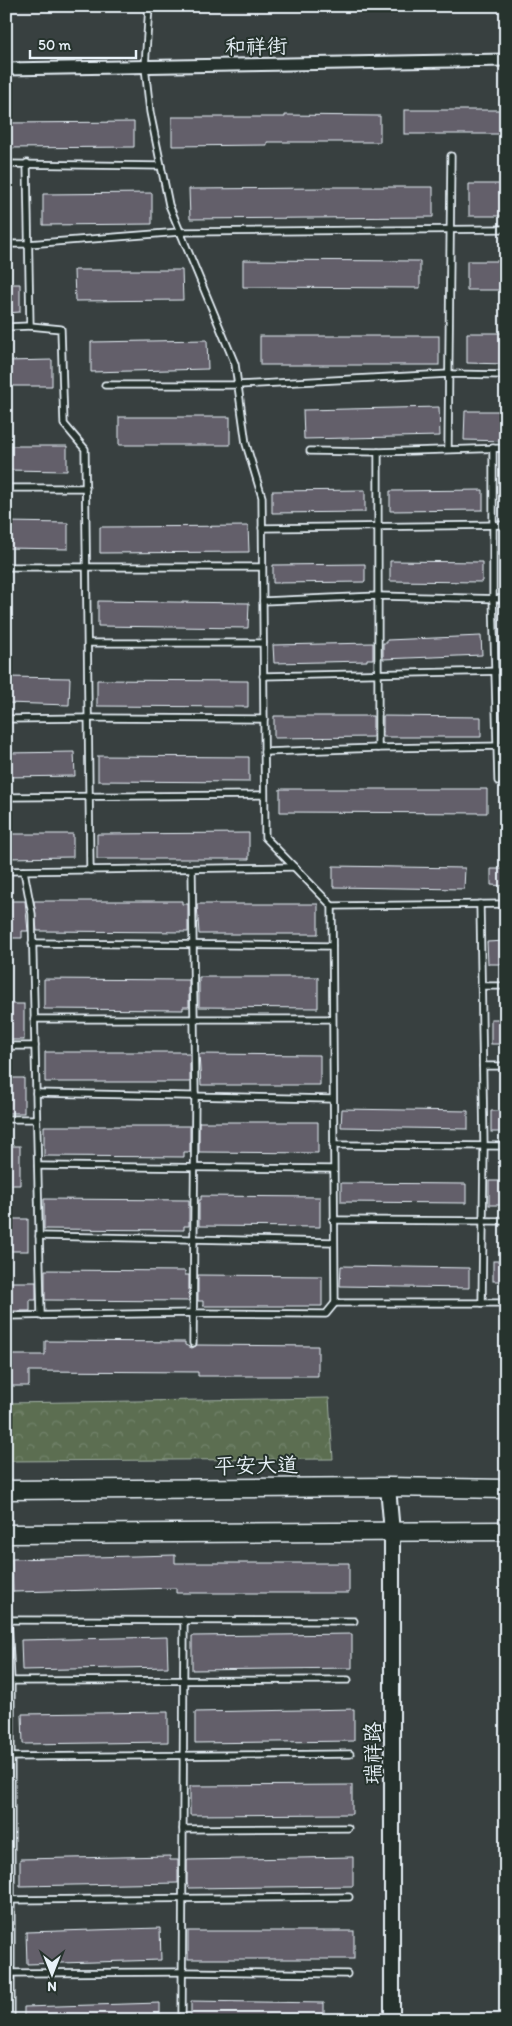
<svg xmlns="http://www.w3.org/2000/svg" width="512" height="2026" font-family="Itim,'LXGW WenKai TC',sans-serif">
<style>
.park{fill:url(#park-crowns);stroke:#a2b0a4}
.building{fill:#635f6b;stroke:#e8f1f8}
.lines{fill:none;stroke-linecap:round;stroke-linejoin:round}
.service-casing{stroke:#e8f1f8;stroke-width:9}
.minor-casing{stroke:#e8f1f8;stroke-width:15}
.tertiary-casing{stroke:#e8f1f8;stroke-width:18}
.primary-casing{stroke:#e8f1f8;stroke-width:21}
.service{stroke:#26332d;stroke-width:5.5}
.minor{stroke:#26332d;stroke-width:11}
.tertiary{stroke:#26332d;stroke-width:14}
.primary{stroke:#26332d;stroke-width:18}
.labels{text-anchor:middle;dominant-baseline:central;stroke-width:4;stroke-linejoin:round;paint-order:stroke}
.street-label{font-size:21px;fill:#e8f1f8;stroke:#26332d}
</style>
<defs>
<pattern id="park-crowns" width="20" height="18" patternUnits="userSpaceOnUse" patternTransform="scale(1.25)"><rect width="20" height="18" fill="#5b6e51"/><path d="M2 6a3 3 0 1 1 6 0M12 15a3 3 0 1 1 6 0" fill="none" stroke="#73836b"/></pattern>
</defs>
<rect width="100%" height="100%" fill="#384040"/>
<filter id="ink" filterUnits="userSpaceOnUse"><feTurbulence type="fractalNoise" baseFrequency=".02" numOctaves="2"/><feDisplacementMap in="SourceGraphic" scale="10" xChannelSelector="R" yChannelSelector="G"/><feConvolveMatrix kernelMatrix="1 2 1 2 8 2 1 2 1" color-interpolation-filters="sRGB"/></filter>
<g filter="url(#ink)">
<path class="park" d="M329,1398L333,1459L6,1461V1403Z"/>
<g class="building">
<rect x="404" y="110" width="102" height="24"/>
<path d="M285,115L380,116V142H267V145L172,146V117H285Z"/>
<path d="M134,122V147L6,148V123Z"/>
<rect x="469" y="184" width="37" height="32"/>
<path d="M324,187H433V217L190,219L189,189L324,188Z"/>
<path d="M152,193V224L43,225V194Z"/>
<path d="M243,260L420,261V288L243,287Z"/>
<rect x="467" y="261" width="39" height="29"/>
<path d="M74,270H182L183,300L75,301Z"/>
<path d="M6,284H20V312L6,313Z"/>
<path d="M467,333H506V364L467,363Z"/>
<rect x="260" y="336" width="179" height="29"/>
<path d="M207,340L208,369L91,372V342Z"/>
<path d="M52,360V386H6V361Z"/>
<path d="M439,407L440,436L304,439L303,410Z"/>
<path d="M465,411H506V441L464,440Z"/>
<rect x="119" y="417" width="111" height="28"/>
<path d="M6,446H67V471L6,470Z"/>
<path d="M365,490V512L272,513V491Z"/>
<path d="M483,490V510L390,511V491Z"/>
<path d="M6,522L68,523V549L6,548Z"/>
<path d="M248,526L249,552L100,553V527Z"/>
<path d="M390,561L482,562V582L390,581Z"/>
<path d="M365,564V582L273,583V565Z"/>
<path d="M98,601L249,603L248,628L98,626Z"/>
<path d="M481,636L482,655L383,659V643H387V640Z"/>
<path d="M373,643V659H367V661L274,663L273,645Z"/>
<path d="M6,677L70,678L69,705L6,703Z"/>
<path d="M97,680L248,681V707L97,706Z"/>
<path d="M274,716H373V737L274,738Z"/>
<path d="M383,716L481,717V737H383Z"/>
<path d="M74,752L75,776L6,777V753Z"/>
<path d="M98,756L249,757V782L98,781Z"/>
<path d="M280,789H487V813L280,812Z"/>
<path d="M249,833V859H97V834Z"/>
<path d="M6,834H73V857L6,858Z"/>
<path d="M333,866L465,868L464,889L333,887Z"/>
<path d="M491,869H506V886L491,885Z"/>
<path d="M6,901H25L28,931H22V938H6Z"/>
<path d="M34,901H182V904H188V932L37,931Z"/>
<path d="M197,904H318V934H199Z"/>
<path d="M506,941V964H488L487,942Z"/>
<path d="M199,977H318V1008L199,1007Z"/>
<path d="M44,979L189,980V1007H183V1010L44,1009Z"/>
<rect x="6" y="1004" width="18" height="36"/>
<rect x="491" y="1019" width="15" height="25"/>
<path d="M45,1052H185V1054H190V1082H45Z"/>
<path d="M199,1054L320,1055V1085H201Z"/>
<rect x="6" y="1078" width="18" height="35"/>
<path d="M342,1109L468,1111V1129L341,1127Z"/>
<rect x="491" y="1111" width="15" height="21"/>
<path d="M199,1122H318V1153L199,1152Z"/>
<path d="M44,1126H190V1152H184V1157L44,1156Z"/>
<rect x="6" y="1146" width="14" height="39"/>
<rect x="489" y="1181" width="17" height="24"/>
<path d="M341,1183L466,1184V1203L341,1202Z"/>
<path d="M201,1196L320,1197V1227L199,1226V1200H201Z"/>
<path d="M44,1199L189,1200V1226H184V1230L44,1229Z"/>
<rect x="6" y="1219" width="22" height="32"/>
<rect x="493" y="1261" width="13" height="20"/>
<path d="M341,1266L469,1268V1288L340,1286Z"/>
<path d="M45,1270L185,1271V1275H189V1301L45,1300Z"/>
<path d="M198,1275L322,1276V1306H203V1301H198Z"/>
<path d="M6,1282H36V1300H30V1311H6Z"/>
<path d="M45,1341L185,1342V1345L192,1348L197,1345L318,1346V1376H198V1372L29,1371V1386H6V1355H45Z"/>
<path d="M175,1555V1563H349V1593H176V1588L13,1592L12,1559Z"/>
<path d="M352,1634V1668L192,1670V1636Z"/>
<path d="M167,1637L168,1667L22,1670L21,1640Z"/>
<path d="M354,1709V1741L195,1743V1712Z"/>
<path d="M168,1712V1742L23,1744L22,1714Z"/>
<path d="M352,1785V1814L190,1815V1786Z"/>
<path d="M170,1856V1860H178V1883L20,1886V1859Z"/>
<path d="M353,1857V1886L189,1888L187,1883V1860Z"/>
<path d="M160,1928L161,1960L27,1964L26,1932Z"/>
<rect x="188" y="1931" width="166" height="28"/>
<path d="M191,2001L324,2003V2020H191Z"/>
<path d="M160,2003V2020H24V2007Z"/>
</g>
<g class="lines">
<g class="service-casing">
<g id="service">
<path d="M149,6L145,67L150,112L169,205L235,364L246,444L262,497L265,837L332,906L335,1303H506"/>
<path d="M27,163L30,326L61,329L64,424L85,449L90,870"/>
<path d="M6,164L161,166"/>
<path d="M6,244H28L180,232L506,229"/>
<path d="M6,327L30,326"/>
<path d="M105,385H238L449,374L506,375"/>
<path d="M493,448V598L498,781"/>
<path d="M448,449L451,156"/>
<path d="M310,451L378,452L506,448"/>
<path d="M378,452V748"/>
<path d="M6,488H86"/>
<path d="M262,528L506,525"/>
<path d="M6,567H262"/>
<path d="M263,601L378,596L506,599"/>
<path d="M88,643H263"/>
<path d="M263,676L506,671"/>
<path d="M6,719L89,718L264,719"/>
<path d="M264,752L378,748L506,746"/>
<path d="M6,797L264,795"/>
<path d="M192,869L195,1096L193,1343"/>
<path d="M6,871L294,867"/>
<path d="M24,871L32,914L41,1316"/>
<path d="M480,904L484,1146L482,1303"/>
<path d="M332,906L506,904"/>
<path d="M32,943L332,946"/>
<path d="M481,986H506"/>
<path d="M34,1019H332"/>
<path d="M6,1046H35"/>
<path d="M483,1066H506"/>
<path d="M36,1093L332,1099"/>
<path d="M6,1119H36"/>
<path d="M333,1145L506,1146"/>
<path d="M38,1166L333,1169"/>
<path d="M333,1220L506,1221"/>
<path d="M39,1236L334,1242"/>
<path d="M6,1316L193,1313L326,1314L335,1303"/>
<path d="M6,1574L11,1681V2020"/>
<path d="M6,1620L354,1621"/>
<path d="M6,1681L348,1680"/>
<path d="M6,1757L350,1754"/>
<path d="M183,1829L348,1828"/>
<path d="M6,1900L349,1897"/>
<path d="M6,1973L182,1972L347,1974"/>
<path d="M182,2020L184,1620"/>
</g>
</g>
<g class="minor-casing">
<path id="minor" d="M6,69L506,60"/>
</g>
<g class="tertiary-casing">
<path id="tertiary" d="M388,1487L392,1532V2020"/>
</g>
<g class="primary-casing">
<g id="primary">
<path d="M6,1490L388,1487L506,1489"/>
<path d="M6,1534L506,1531"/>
</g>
</g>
<use href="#service" class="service"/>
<use href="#minor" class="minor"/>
<use href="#tertiary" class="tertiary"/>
<use href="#primary" class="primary"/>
</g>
</g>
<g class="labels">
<g class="street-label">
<text transform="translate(256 46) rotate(-1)">和祥街</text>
<text transform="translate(256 1465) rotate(-1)">平安大道</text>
<text transform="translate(372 1753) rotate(-90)">瑞祥路</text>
</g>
</g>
<rect width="512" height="2026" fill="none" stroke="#26332d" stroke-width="25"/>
<rect x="12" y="12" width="487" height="2001" fill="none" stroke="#e8f1f8" stroke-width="2" filter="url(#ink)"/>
<g transform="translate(52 1974) rotate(180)" stroke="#26332d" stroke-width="4" paint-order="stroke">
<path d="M0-4L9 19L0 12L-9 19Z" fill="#e8f1f8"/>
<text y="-8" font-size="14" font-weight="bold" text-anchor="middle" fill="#e8f1f8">N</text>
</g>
<path d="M30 50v8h106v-8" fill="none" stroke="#e8f1f8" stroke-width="2.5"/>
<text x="38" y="50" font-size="15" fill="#e8f1f8" stroke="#26332d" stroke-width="4" paint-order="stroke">50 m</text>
</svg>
